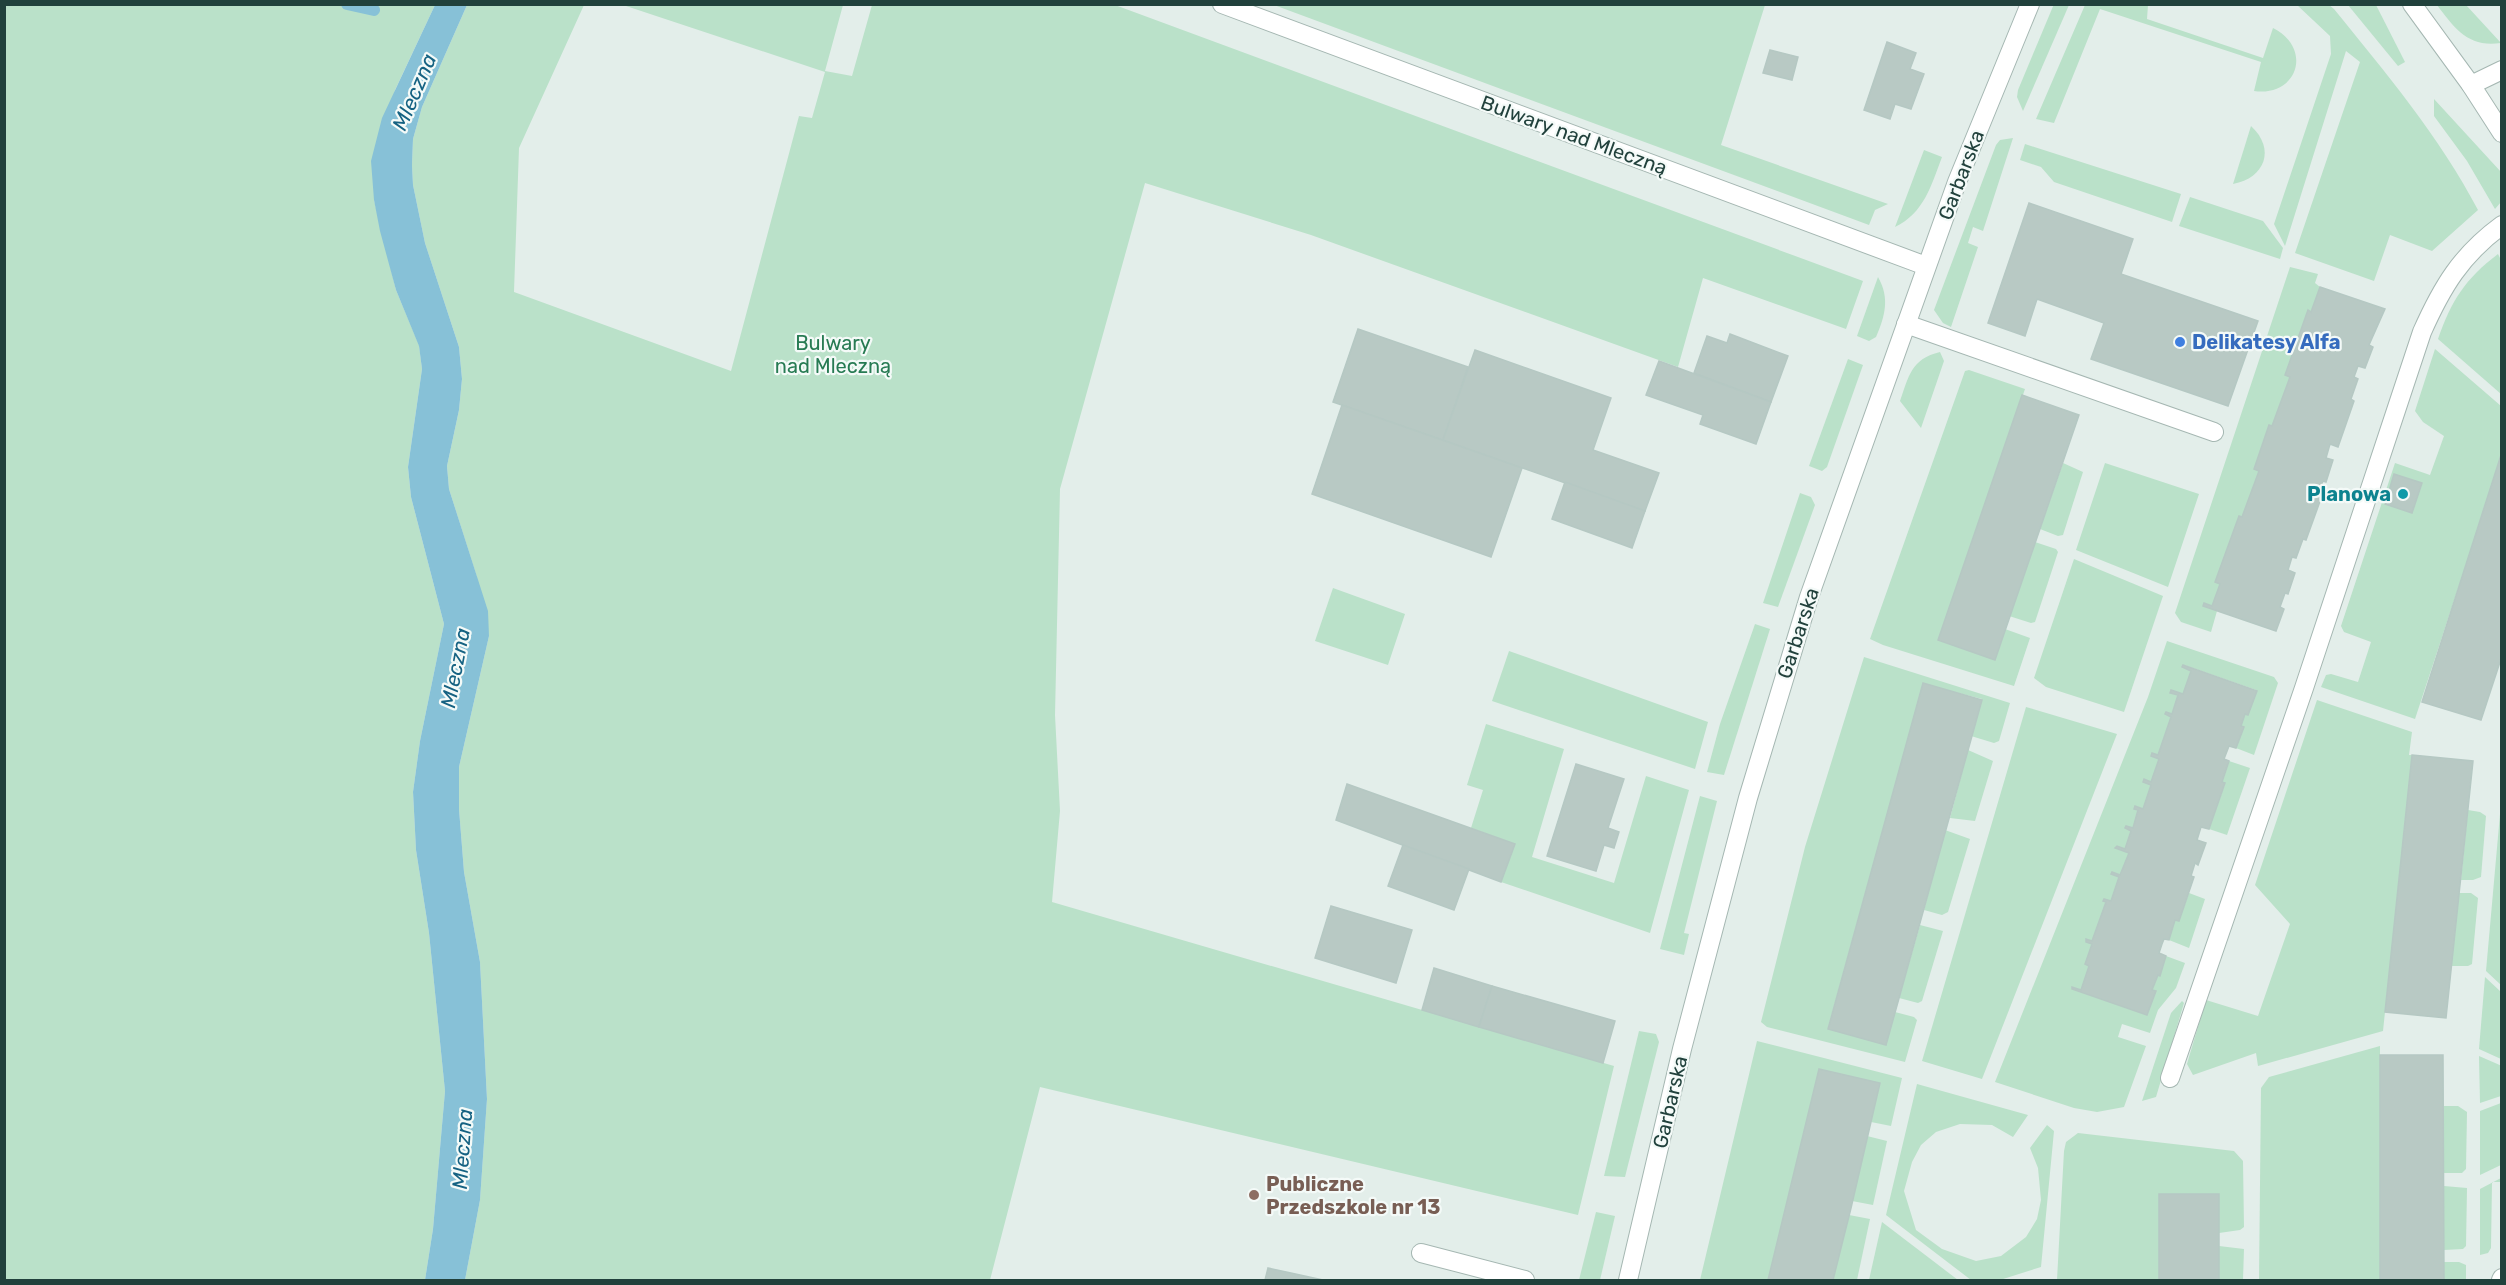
<svg xmlns="http://www.w3.org/2000/svg" width="2506" height="1285" font-family="Rubik,sans-serif">
<style>
.green{fill:#bae1c9}
.water{fill:#87c1d7}
.lines{fill:none;stroke-linecap:round;stroke-linejoin:round}
.stream{stroke:#87c1d7;stroke-width:12}
.building{fill:#b8c9c4;stroke:#b5c8c3;stroke-width:1.5}
.service-casing{stroke:#a5b7b2;stroke-width:20}
.minor-casing{stroke:#a5b7b2;stroke-width:20}
.service{stroke:#fff;stroke-width:18}
.minor{stroke:#fff;stroke-width:18}
.shop-dot{fill:#3f7fe0;stroke:#f4faf8;stroke-width:2}
.culture-dot{fill:#0f9aa8;stroke:#f4faf8;stroke-width:2}
.education-dot{fill:#8d6e63;stroke:#f4faf8;stroke-width:2}
.labels{text-anchor:middle;dominant-baseline:central;stroke-width:4.5;stroke-linejoin:round;paint-order:stroke}
.street-label{font-size:20px;fill:#21413c;stroke:#f4faf8}
.shop-label{font-size:20px;font-weight:bold;fill:#366cbe;stroke:#f4faf8;text-anchor:start}
.park-label{font-size:20px;fill:#277b53;stroke:#f4faf8}
.culture-label{font-size:20px;font-weight:bold;fill:#0d838f;stroke:#f4faf8;text-anchor:end}
.education-label{font-size:20px;font-weight:bold;fill:#785e54;stroke:#f4faf8;text-anchor:start}
.water-label{font-size:21px;font-style:italic;fill:#156282;stroke:#f4faf8}
</style>
<rect width="100%" height="100%" fill="#e3eeea"/>
<g class="green">
<path d="M2054,4L2069,5L2023,111L2017,97L2018,90Z"/>
<path d="M4,5H435L395,90L374,200L396,290L419,345L422,369L408,467L411,497L444,624L420,741L413,792L416,850L429,933L445,1091L433,1229L425,1280H5Z"/>
<path d="M467,5H584L519,148L514,292L731,371L799,116L812,118L825,72L623,5H843L825,71L852,76L872,5H1115L1863,281L1846,329L1703,278L1678,367L1311,235L1145,183L1060,489L1055,715L1060,811L1052,902L1614,1066L1578,1215L1040,1087L990,1280H465L480,1200L487,1099L480,962L464,872L459,809V767L489,636L476,574L449,489L447,466L459,410L462,379L459,347L425,243L413,185L412,165L413,139L422,107Z"/>
<path d="M1274,5H1765L1721,145L1888,204L1875,210L1869,225Z"/>
<path d="M2085,5H2148L2147,19L2263,58L2273,28C2313,48 2298,97 2254,91L2261,62L2100,9L2054,123L2036,119Z"/>
<path d="M2297,5H2329L2334,9C2385,72 2440,137 2478,210L2432,251L2390,235L2374,281L2295,253L2360,62L2346,51L2285,246L2274,224L2331,54L2330,36Z"/>
<path d="M2348,5H2376L2405,62L2398,66Z"/>
<path d="M2437,5H2466L2501,43C2469,48 2455,29 2437,5Z"/>
<path d="M2434,99L2501,172V202L2495,209L2467,161L2434,116Z"/>
<path d="M2251,126C2276,149 2265,178 2233,184Z"/>
<path d="M2013,138L1983,231L1973,227L1968,243L1978,247L1951,327L1943,323L1934,310L1996,145L2000,140Z"/>
<path d="M2025,144L2181,194L2172,222L2054,182L2041,167L2020,160Z"/>
<path d="M1924,150L1942,157C1931,186 1924,213 1895,227Z"/>
<path d="M2190,197L2263,221L2283,248L2280,259L2179,226Z"/>
<path d="M2498,254L2502,262L2501,394L2438,339C2451,301 2465,279 2498,254Z"/>
<path d="M2290,267L2318,274L2315,283L2320,287L2311,312L2308,311L2286,375L2290,377L2272,426L2269,425L2254,469L2259,471L2242,517H2239L2216,582L2220,584L2212,606L2204,604L2203,606L2217,611L2211,632L2181,622L2175,613Z"/>
<path d="M1878,277C1890,298 1885,316 1876,337L1869,341L1857,336Z"/>
<path d="M2435,349L2501,406L2502,455L2415,719L2321,687L2326,675L2331,674L2358,682L2371,642L2344,632L2341,626L2395,463L2430,475L2444,436L2423,422L2415,411Z"/>
<path d="M1940,352L1944,361L1921,428L1900,401C1909,376 1911,359 1940,352Z"/>
<path d="M1848,359L1863,365L1827,467L1822,471L1809,466Z"/>
<path d="M1969,370L2025,389L1938,640L1994,659L2005,629L2030,638L2014,686L1883,645L1870,639L1965,371Z"/>
<path d="M2063,463L2083,472L2063,535L2058,536L2040,529Z"/>
<path d="M2105,463L2199,494L2168,587L2076,550Z"/>
<path d="M1800,493L1811,497L1815,505L1778,607L1763,603Z"/>
<path d="M2035,542L2056,549L2058,552L2035,622L2031,623L2009,616Z"/>
<path d="M2074,559L2163,596L2124,712L2046,687L2034,678Z"/>
<path d="M1333,588L1405,614L1388,665L1315,641Z"/>
<path d="M1755,624L1770,629L1724,775L1707,772L1720,724Z"/>
<path d="M2167,641L2274,677L2278,683L2254,755L2236,748L2243,728L2241,726L2245,714L2248,715L2256,690L2184,665L2183,667L2191,671L2183,694L2171,690L2170,693L2178,695L2172,714L2166,712L2165,714L2171,717L2158,755L2152,753L2151,756L2159,759L2151,782L2144,780V782L2151,785L2143,809L2135,806L2134,809L2138,810L2133,828L2126,826L2125,828L2131,831L2125,849L2116,848L2129,853L2120,875L2111,874L2119,877L2111,901L2103,900L2106,902L2092,941L2086,939V942L2092,944L2085,964L2089,966L2081,990L2073,987L2072,989L2147,1015L2156,991L2152,990L2158,975L2160,976L2166,956L2185,963L2176,988L2158,1010L2150,1033L2122,1024L2118,1037L2146,1046L2124,1107L2097,1112L2074,1108L1995,1082L2148,697Z"/>
<path d="M1509,651L1708,722L1695,769L1492,701Z"/>
<path d="M1864,657L2010,703L1999,741L1994,743L1971,736L1982,699L1923,684L1828,1028L1886,1045L1895,1012L1914,1017L1917,1020L1905,1062L1767,1027L1761,1022L1805,847Z"/>
<path d="M2317,700L2412,732L2409,755H2412L2383,1031L2258,1066L2256,1053L2193,1075L2187,1064L2189,1057L2206,1000L2258,1016L2290,924L2255,885Z"/>
<path d="M2026,707L2117,734L1982,1079L1922,1061Z"/>
<path d="M1486,724L1564,749L1532,857L1614,883L1646,776L1689,790L1650,933L1501,882L1515,844L1471,828L1483,790L1467,785Z"/>
<path d="M1968,750L1993,761L1975,821L1950,818Z"/>
<path d="M2229,761L2250,768L2227,835L2209,829L2225,784L2222,782Z"/>
<path d="M1700,796L1717,801L1684,933L1689,934L1684,955L1660,949Z"/>
<path d="M2501,803V985L2486,971Z"/>
<path d="M2468,810L2480,812L2486,816L2481,877L2473,880H2461Z"/>
<path d="M1945,830L1970,839L1948,912L1942,915L1924,910Z"/>
<path d="M2189,893L2205,899L2189,948L2169,940L2175,920L2179,921Z"/>
<path d="M2459,893H2471L2478,898L2472,964L2468,966H2451Z"/>
<path d="M1920,925L1943,931L1922,1001L1918,1003L1899,998Z"/>
<path d="M2485,977L2501,992V1059L2479,1049Z"/>
<path d="M2182,1001L2184,1003L2156,1097L2142,1101L2171,1013Z"/>
<path d="M1639,1031L1656,1034L1659,1042L1625,1177L1604,1176Z"/>
<path d="M1757,1041L1902,1078L1891,1126L1871,1122L1879,1083L1819,1069L1768,1280H1700Z"/>
<path d="M2380,1046V1280H2259L2261,1088L2269,1077Z"/>
<path d="M2479,1056L2502,1066L2501,1096L2480,1103Z"/>
<path d="M1917,1084L2028,1115L2013,1137L1992,1125L1960,1124L1936,1132L1921,1145L1912,1162L1904,1191L1916,1230L1942,1249L1976,1261L2001,1256L2026,1237L2037,1219L2041,1200L2038,1168L2030,1148L2047,1125L2054,1131L2041,1267L2000,1280H1971L1886,1215Z"/>
<path d="M2501,1103V1165L2480,1175V1111Z"/>
<path d="M2444,1106H2458L2467,1112L2466,1169L2462,1173H2444Z"/>
<path d="M2078,1133L2234,1151L2243,1161L2244,1227L2240,1230L2219,1233V1195L2160,1194L2159,1280H2057L2064,1151L2066,1142Z"/>
<path d="M1867,1136L1887,1141L1873,1205L1852,1201Z"/>
<path d="M2501,1178V1182H2492L2491,1248L2488,1253L2480,1255V1189Z"/>
<path d="M2444,1186L2467,1188L2466,1246L2463,1249L2444,1250Z"/>
<path d="M1596,1212L1615,1216L1600,1280H1579Z"/>
<path d="M1849,1215L1870,1219L1857,1280H1833Z"/>
<path d="M1882,1222L1958,1280H1869Z"/>
<path d="M2219,1246L2244,1249L2243,1280H2219Z"/>
<path d="M2444,1262H2459L2466,1265V1280H2444Z"/>
</g>
<path class="water" d="M435,5H467L422,107L413,139L412,165L413,185L425,243L459,347L462,379L459,410L447,466L449,489L488,611L489,636L459,767V809L464,872L480,962L487,1099L480,1200L465,1280H425L433,1229L445,1091L429,933L416,850L413,792L420,741L444,624L411,497L408,467L422,369L419,346L396,290L380,231L374,200L371,161L382,118Z"/>
<g class="lines">
<path class="stream" d="M347,4L374,10"/>
</g>
<g class="building">
<path d="M1887,42L1916,53L1910,69L1924,74L1911,109L1895,104L1890,119L1864,110Z"/>
<path d="M1770,50L1798,57L1792,80L1763,73Z"/>
<path d="M2029,203L2133,239L2121,274L2258,321L2228,406L2091,359L2104,323L2037,299L2025,336L1988,323Z"/>
<path d="M2320,287L2385,309L2369,345L2373,347L2365,368L2358,366L2354,377L2358,379L2351,399L2354,401L2338,447L2330,444L2326,458L2333,460L2326,482L2323,481L2319,492L2323,493L2306,540L2303,539L2296,558L2292,557L2288,570L2295,573L2288,594L2285,593L2280,607L2284,609L2276,631L2203,606L2204,603L2212,606L2220,584L2215,582L2239,516L2242,517L2259,471L2254,469L2269,425L2272,426L2290,377L2285,375L2308,310L2311,312Z"/>
<path d="M1358,329L1468,367L1443,440L1333,402Z"/>
<path d="M1730,334L1788,356L1771,402L1694,373L1707,336L1727,343Z"/>
<path d="M1475,350L1611,398L1593,450L1659,473L1645,511L1443,440Z"/>
<path d="M1659,361L1771,402L1756,444L1700,424L1703,415L1646,395Z"/>
<path d="M2022,395L2079,415L1995,660L1938,640Z"/>
<path d="M1342,405L1522,468L1491,557L1312,494Z"/>
<path d="M2501,455L2502,656L2481,720L2422,702Z"/>
<path d="M2394,474L2422,483L2412,513L2385,504Z"/>
<path d="M1565,482L1645,511L1632,548L1552,519Z"/>
<path d="M2183,665L2257,691L2248,715L2245,714L2241,726L2244,727L2236,748L2229,746L2224,759L2229,761L2222,782L2225,783L2209,829L2201,827L2197,840L2206,843L2198,865L2195,863L2191,876L2194,877L2179,921L2175,920L2169,940L2164,939L2162,944L2159,953L2166,956L2160,976L2158,975L2152,990L2156,991L2147,1015L2072,989V987L2081,990L2089,966L2085,964L2092,944L2086,942V939L2092,941L2106,902L2103,901L2104,899L2111,901L2119,877L2111,874L2112,872L2120,875L2129,853L2115,848L2117,846L2125,849L2131,831L2125,828L2126,826L2133,828L2138,810L2134,809L2135,806L2143,809L2151,785L2143,782L2144,779L2151,782L2159,759L2151,756L2152,753L2158,755L2171,717L2165,714L2166,712L2172,714L2178,695L2170,693L2171,690L2183,694L2191,671L2182,667Z"/>
<path d="M1923,683L1982,700L1886,1045L1828,1029Z"/>
<path d="M2412,755L2473,761L2446,1018L2385,1012Z"/>
<path d="M1576,764L1624,779L1608,828L1619,832L1614,848L1604,845L1596,871L1547,856Z"/>
<path d="M1347,784L1515,844L1501,882L1336,820Z"/>
<path d="M1403,845L1469,869L1454,910L1388,886Z"/>
<path d="M1331,906L1412,930L1396,983L1315,958Z"/>
<path d="M1434,968L1492,986L1479,1027L1422,1010Z"/>
<path d="M1492,986L1615,1021L1603,1063L1479,1027Z"/>
<path d="M2380,1055H2443L2444,1280H2380Z"/>
<path d="M1819,1069L1880,1083L1851,1208L1833,1280H1768Z"/>
<rect x="2159" y="1194" width="60" height="86"/>
<path d="M1268,1268L1323,1280H1265Z"/>
</g>
<g class="lines">
<g class="service-casing">
<g id="service">
<path d="M1906,324L2214,432"/>
<path d="M2170,1078L2304,688L2422,332C2442,287 2461,255 2502,225"/>
<path d="M1421,1253L1525,1280"/>
<path d="M2501,1280L2502,1278"/>
</g>
</g>
<g class="minor-casing">
<g id="minor">
<path d="M1222,4L1926,266"/>
<path d="M2412,4L2471,85L2502,133"/>
<path d="M2471,85L2502,70"/>
<path d="M1628,1280L1682,1049L1748,798L1809,597L1957,182L2030,4"/>
</g>
</g>
<use href="#service" class="service"/>
<use href="#minor" class="minor"/>
</g>
<circle class="shop-dot" cx="2180" cy="342" r="6"/>
<circle class="culture-dot" cx="2403" cy="494" r="6"/>
<circle class="education-dot" cx="1254" cy="1195" r="6"/>
<g class="labels">
<g class="street-label">
<text transform="translate(1574 135) rotate(20)">Bulwary nad Mleczną</text>
<text transform="translate(1961 175) rotate(-69)">Garbarska</text>
<text transform="translate(1798 633) rotate(-72)">Garbarska</text>
<text transform="translate(1670 1102) rotate(-77)">Garbarska</text>
</g>
<g class="shop-label">
<text x="2192" y="342">Delikatesy Alfa</text>
</g>
<g class="park-label">
<text x="833" y="343">Bulwary<tspan x="833" dy="23">nad Mleczną</tspan></text>
</g>
<g class="culture-label">
<text x="2391" y="494">Planowa</text>
</g>
<g class="education-label">
<text x="1266" y="1184">Publiczne<tspan x="1266" dy="23">Przedszkole nr 13</tspan></text>
</g>
<g class="water-label">
<text transform="translate(414 92) rotate(-67)">Mleczna</text>
<text transform="translate(455 668) rotate(-79)">Mleczna</text>
<text transform="translate(462 1149) rotate(-86)">Mleczna</text>
</g>
</g>
<rect width="2506" height="1285" fill="none" stroke="#21413c" stroke-width="12"/>
</svg>
